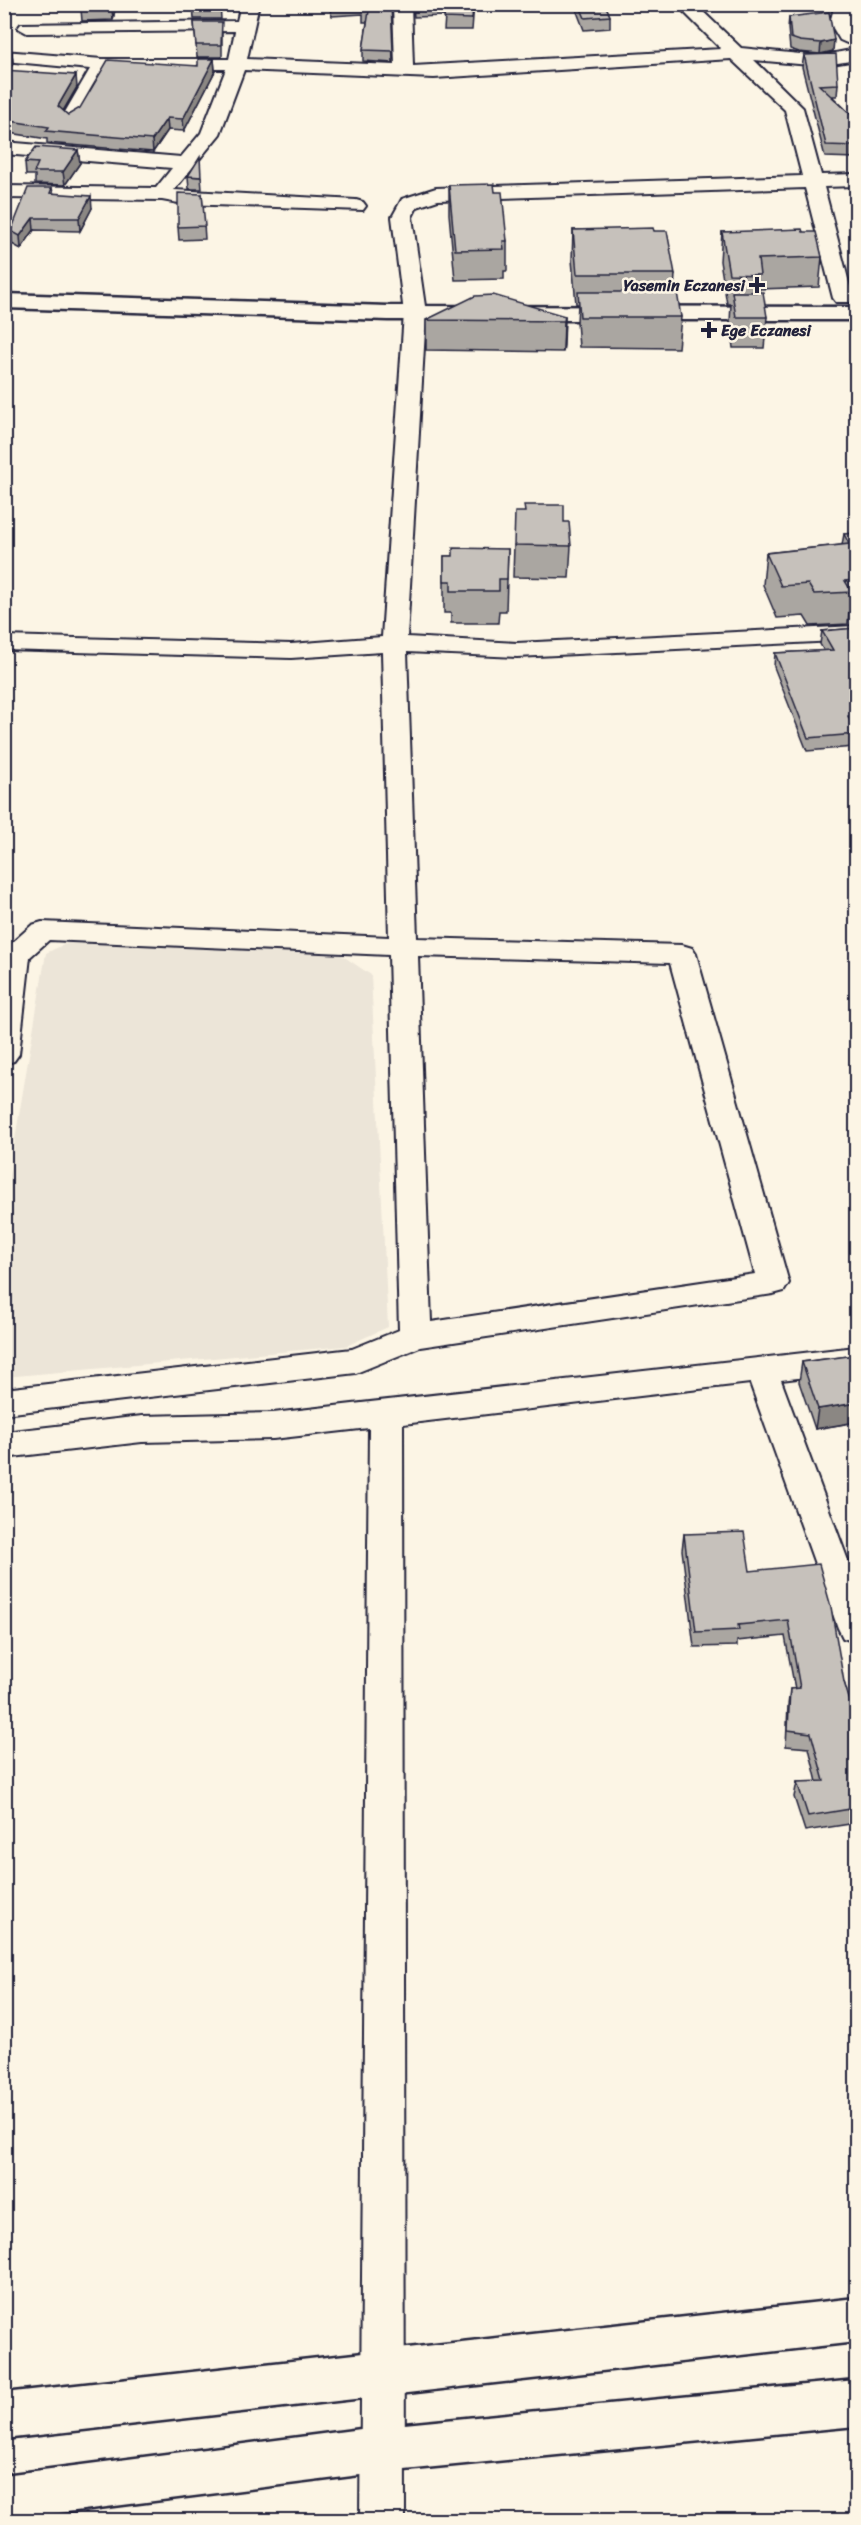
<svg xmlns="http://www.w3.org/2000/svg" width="861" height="2525" font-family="Sriracha,sans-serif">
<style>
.built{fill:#ece5d8}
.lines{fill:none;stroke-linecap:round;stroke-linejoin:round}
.minor-casing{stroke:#22223b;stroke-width:4}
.major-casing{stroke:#22223b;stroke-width:5}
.minor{fill:#fcf5e5;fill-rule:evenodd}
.major{fill:#fcf5e5;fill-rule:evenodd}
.wall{fill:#aaa6a1;stroke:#22223b;stroke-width:1.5}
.shaded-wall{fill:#8b8783;stroke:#22223b;stroke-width:1.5}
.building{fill:#c6c1bb;stroke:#22223b;stroke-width:1.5}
.poi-dot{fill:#22223b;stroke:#fcf5e5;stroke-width:2}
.labels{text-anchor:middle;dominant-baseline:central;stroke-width:5;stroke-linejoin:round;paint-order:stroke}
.far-poi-label{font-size:16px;font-weight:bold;fill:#22223b;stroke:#fcf5e5;text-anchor:end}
</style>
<rect width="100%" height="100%" fill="#fcf5e5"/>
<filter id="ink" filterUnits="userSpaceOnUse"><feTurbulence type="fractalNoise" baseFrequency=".0167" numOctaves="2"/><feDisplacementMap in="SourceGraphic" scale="12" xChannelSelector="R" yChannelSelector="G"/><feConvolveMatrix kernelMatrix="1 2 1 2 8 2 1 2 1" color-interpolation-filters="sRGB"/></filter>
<g filter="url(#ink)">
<path class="built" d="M80,937L337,952L371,975L388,1327L346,1346L5,1377V1199L46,953Z"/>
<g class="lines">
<g class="minor-casing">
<g id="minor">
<path d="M241,4H259L247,59L395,65L393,4H411L413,66L721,49L676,4H695L741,48L820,56L856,49V60L820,66L754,60L803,108L821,175L856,174V186L824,187L853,298L850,302H836L833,298L805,188L438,200L417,207L412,217L426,313L407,637L517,643L856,626V640L517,657L407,652L417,938L682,945L692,948L696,954L789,1283L784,1291L773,1294L420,1347L356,1373L4,1414V1389L352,1349L399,1330L389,955L49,940L30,957L19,1054L14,1061L4,1064V950L32,925L42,922L389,937L382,652L291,658L4,650V636L291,644L382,637L404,313L392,217L402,199L436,188L802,176L785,110L731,59L434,78L244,70L220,134L174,190L356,200L363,202L366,206L363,210L184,204L162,200L4,198V186L156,188L172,168L4,154V142L181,157L201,133L226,69H108L79,119L70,125L61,119L90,69L4,61V51L102,59H229L235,31L27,33L18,28L21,24L237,21ZM418,956L670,963L755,1274L431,1322Z"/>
<path d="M835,4H853L848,23L856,35V47L840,40L830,23Z"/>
<path d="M856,1347V1371L781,1380L856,1582V1642L843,1638L838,1628L750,1383L403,1424L405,2520H360L369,1428L273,1439L142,1442L4,1458V1432L142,1416L273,1413Z"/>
</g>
</g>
<g class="major-casing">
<g id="major">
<path d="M4,294L388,306L856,307V320H388L4,308Z"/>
<path d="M856,2298V2342L4,2439V2393Z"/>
<path d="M856,2380V2426L384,2472L4,2520V2475L384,2426Z"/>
</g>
</g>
<use href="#minor" class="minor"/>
<use href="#major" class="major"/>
</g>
<g class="wall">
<path d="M116,4L113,20L82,21L81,9Z"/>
<path d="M193,4H220L221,19H194Z"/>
<path d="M328,4H391L393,63L363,61V50L367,22H363V14L332,16Z"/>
<path d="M413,4H474L472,30H444L445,16L414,17Z"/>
<path d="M574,4H605L610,16V28L584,30Z"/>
<path d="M789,17L833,51L820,54L799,52L790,49L788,28Z"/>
<path d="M194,22L222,33V57H197Z"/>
<path d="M4,52H12L13,64L8,70L77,87L63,111L68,115L214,59L215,71L184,131L168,130L153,152L47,143V139L4,132Z"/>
<path d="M804,55L838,84L837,96H832L856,119V158L825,157L802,67Z"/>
<path d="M78,150L80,163L65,185L35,184V175H26L25,162Z"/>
<path d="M188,176L201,177L202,189H189Z"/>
<path d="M449,185L495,192L507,241V271H504V279L455,280L449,214Z"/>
<path d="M52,188L53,193L92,208L80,231L34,230L21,249L12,244L11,231Z"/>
<path d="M202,194L205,239L179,240L178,227Z"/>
<path d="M573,230L654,231L675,274L674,292L681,317L678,348L579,347L577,322L578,304H576L572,260Z"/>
<path d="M722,232H803L822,257L819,287L759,289V292L767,317L764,348H733L730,322L731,304H727L720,261Z"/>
<path d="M565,316L563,352L426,350V320Z"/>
<path d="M564,522L571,546L569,578L513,577L514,545Z"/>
<path d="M856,533V612H849L848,624L810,626L804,616L777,618L763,585L766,553L842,545L844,534Z"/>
<path d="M508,549L506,611H499L498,623H451V613H444V556H453Z"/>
<path d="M856,628L854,728L856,734L854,747L807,751L774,667L775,653L824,651L820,644L822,631Z"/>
<path d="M856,1355V1422L815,1429L799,1382L802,1362Z"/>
<path d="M684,1534L750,1571L844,1682L856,1721V1823L805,1831L794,1797L797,1782H817L809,1748L786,1746L788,1705L790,1689H795L785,1636L737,1641V1646L694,1647L682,1550Z"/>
</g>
<g class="shaded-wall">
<path d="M113,4H116L113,20L112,9Z"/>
<path d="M834,40L833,51L820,54L821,43Z"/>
<path d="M12,52L13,64L4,76V62Z"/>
<path d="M214,59L215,71L184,131L183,119Z"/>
<path d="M76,75L77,87L59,118L58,106Z"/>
<path d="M167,118L168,130L153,152L152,140Z"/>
<path d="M78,150L80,163L65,185L63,172Z"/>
<path d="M91,196L92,208L80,231L79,218Z"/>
<path d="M33,218L34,230L21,249L20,236Z"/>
<path d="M565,316L564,346L563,352L564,321Z"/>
<path d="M856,715V728L847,729L848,716Z"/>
<path d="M856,1403V1422L815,1429L818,1409Z"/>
</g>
<g class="building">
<path d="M82,4H113L112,9H81Z"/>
<path d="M193,4H220V7L193,8Z"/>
<path d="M365,4H391L393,51L363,50L369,11H363Z"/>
<path d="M414,4H473L472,19L444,18L446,5L414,6Z"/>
<path d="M579,4H605L610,16L585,18Z"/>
<path d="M829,12L834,40L821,43L800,41L791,38L789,17Z"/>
<path d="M194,22H222L221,45H196Z"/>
<path d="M4,52H12L4,62Z"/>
<path d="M836,54L838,84L819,85L856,119V146L826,145L804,55Z"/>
<path d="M198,59H214L183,119L167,118L152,140L46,131L49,127L4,120V70L76,75L58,106L68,115L80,108L108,60L198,66Z"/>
<path d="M36,147L78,150L63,172H34L38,163L25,162Z"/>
<path d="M200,157L201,177L188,176Z"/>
<path d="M494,184L495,192H502L507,241H503L504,249L455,250L449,185Z"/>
<path d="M28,188H52L50,193L91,196L79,218H33L20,236L11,231Z"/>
<path d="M178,193L202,194L205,226L178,227Z"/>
<path d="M653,228L654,231H667L675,274H577L573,230Z"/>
<path d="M802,229L803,232H816L822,257L758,259L760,275L729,274L722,232Z"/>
<path d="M578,292H677L681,317H580Z"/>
<path d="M732,292H763L767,317H736Z"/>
<path d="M493,295L565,316L564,321L426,320L475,296Z"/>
<path d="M524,505H564V522H569L571,546L514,545L515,512H525Z"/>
<path d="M856,533V580L845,581L852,592L814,594L808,584L781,586L766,553L849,544L844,534Z"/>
<path d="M453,548L508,549L507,579H499V591H451V581H444V556H453Z"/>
<path d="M856,628V715L848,716L856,734L808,738L775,653L833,650L822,631Z"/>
<path d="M856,1355V1403L818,1409L802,1362Z"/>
<path d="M744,1532L750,1571L819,1564L831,1607L844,1682L856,1721V1808L808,1816L797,1782L824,1781L811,1733L788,1730L790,1689L800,1688L788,1620L738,1625L739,1630L696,1632L684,1534Z"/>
</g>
</g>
<g class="poi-dot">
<path d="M754 276h6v6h6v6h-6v6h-6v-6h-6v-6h6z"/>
<path d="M706 321h6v6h6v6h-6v6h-6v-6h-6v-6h6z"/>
</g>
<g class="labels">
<g class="far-poi-label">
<text x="745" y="285">Yasemin Eczanesi</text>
<text x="721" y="330" text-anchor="start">Ege Eczanesi</text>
</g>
</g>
<rect width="861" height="2525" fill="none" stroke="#fcf5e5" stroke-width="24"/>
<rect x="12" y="12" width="837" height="2501" fill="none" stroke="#22223b" stroke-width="2" filter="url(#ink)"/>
</svg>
